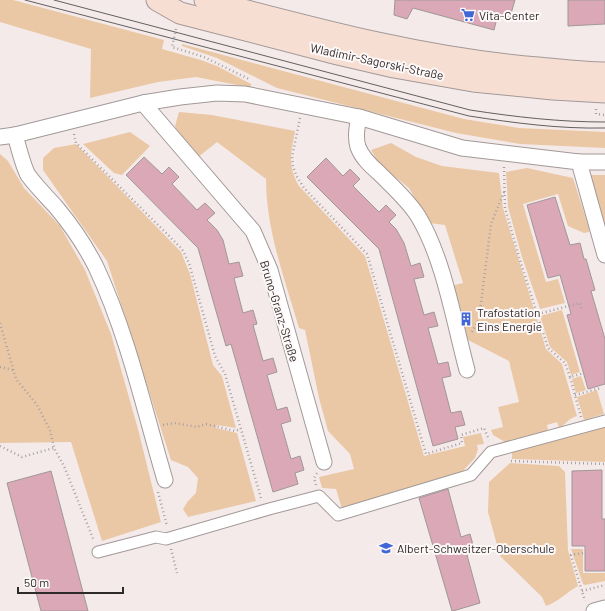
<svg xmlns="http://www.w3.org/2000/svg" width="605" height="611" font-family="Barlow,sans-serif">
<style>
.green{fill:#ebc8a5}
.building{fill:#daa8b7;stroke:#a09799}
.lines{fill:none;stroke-linecap:round;stroke-linejoin:round}
.pedestrian-casing{stroke:#a29998;stroke-width:13}
.minor-casing{stroke:#a29998;stroke-width:17}
.secondary-casing{stroke:#a29998;stroke-width:23}
.path{stroke:#a8a1a1;stroke-width:2.5;stroke-dasharray:1 3;stroke-linecap:butt}
.pedestrian{stroke:#fff;stroke-width:11}
.minor{stroke:#fff;stroke-width:15}
.secondary{stroke:#f7ded3;stroke-width:21}
.tram{stroke:#645f5f;stroke-width:1}
.labels{text-anchor:middle;dominant-baseline:central;stroke-width:4;stroke-linejoin:round;paint-order:stroke}
.poi-label{font-size:12px;fill:#2d2a2a;stroke:#fef9f8;text-anchor:start}
.street-label{font-size:12px;fill:#2d2a2a;stroke:#fef9f8}
</style>
<rect width="100%" height="100%" fill="#f4eaea"/>
<g class="green">
<path d="M0,0H13L164,40L162,49L201,60L217,66L251,84V87H247L196,77L158,82L90,98L91,49L0,22Z"/>
<path d="M182,44L464,119L519,128L605,132V148L520,144L456,133L277,88L217,58L182,46Z"/>
<path d="M179,112L212,115L295,131C291,154 287,164 299,186L365,256L424,456L465,446L463,437L481,433L484,444L477,445L478,449L475,458L458,476L342,509L336,489L322,488L319,477L354,469L350,454L328,431L319,398L305,330L299,328C285,280 266,230 266,179L217,142L197,158L182,142L175,126Z"/>
<path d="M130,132L150,146L122,175L114,173L83,144Z"/>
<path d="M391,143L416,157L442,166L499,173L503,208L546,349L562,364L577,416C567,419 566,425 559,428L557,422L547,425L548,431L505,442L493,435L491,430L503,427L498,407L519,402L509,361L468,340L462,324L451,286L463,283L445,225L429,223L409,188L380,165L371,150Z"/>
<path d="M76,144L181,252L190,274L213,365L222,376L236,428L217,425L216,428L237,433L256,501L188,517L183,509L188,501L196,493L198,478L188,467L171,460L107,261L43,170V158L54,148Z"/>
<path d="M0,154L8,161L24,188L60,226L85,270L111,334L138,429L161,522L102,541L71,442L0,443Z"/>
<path d="M527,168L573,178L589,228V232L584,233L568,226L558,194L523,204L546,282L558,279L565,303L540,309L522,257L508,207L506,172Z"/>
<path d="M587,175H605V238Z"/>
<path d="M562,310L580,372L571,375L567,362L550,347L540,316Z"/>
<path d="M581,376L586,390L576,393L572,379Z"/>
<path d="M597,390L604,414L584,420L577,397Z"/>
<path d="M605,424V462L512,459V452Z"/>
<path d="M510,463L559,466L565,472L568,550L578,586C567,592 558,602 546,606L542,597L500,556L488,512L489,482Z"/>
<path d="M571,549H583V573H605V581L585,585L583,584Z"/>
</g>
<g class="building">
<path d="M395,0H515L510,17L498,14L494,30L413,8L407,19L394,15Z"/>
<path d="M568,0H605V24L568,26Z"/>
<path d="M144,157L162,174L169,167L179,177L172,184L197,210L205,203L215,213L207,220L217,230L223,240L229,264L239,262L243,276L234,278L243,313L253,310L257,324L253,325L263,361L273,358L277,372L267,375L277,410L287,407L291,421L281,424L291,459L300,456L304,470L295,473L298,484L273,492L231,344L226,346L198,248L126,175Z"/>
<path d="M326,158L343,176L350,169L360,179L353,186L379,212L386,205L396,215L389,222L396,229L404,243L411,266L420,263L424,277L414,279L424,315L434,312L438,326L428,328L438,364L448,362L451,376L442,378L451,413L461,411L465,425L455,427L458,439L433,446L379,249L307,177Z"/>
<path d="M555,197L570,245L580,243L584,259H586L595,290L591,291L605,339V384L588,389L567,315L571,314L560,275L548,278L527,205Z"/>
<path d="M602,470V519H605V571H585V546H572V471Z"/>
<path d="M51,471L88,611H41L7,483Z"/>
<path d="M448,489L461,537L470,534L475,552L467,555L480,603L453,611H452L419,498Z"/>
</g>
<g class="lines">
<g class="pedestrian-casing">
<path id="pedestrian" d="M98,552L156,537L166,539L269,509L319,496L338,515L471,475L491,452L605,421"/>
</g>
<g class="minor-casing">
<g id="minor">
<path d="M143,103L253,231L270,270L324,462"/>
<path d="M359,117C357,127 355,137 358,147C362,158 371,166 379,173C392,186 408,200 418,216C444,259 454,322 467,370"/>
<path d="M15,135C18,145 23,166 28,175C36,186 47,197 56,207C72,226 85,245 96,267C128,335 144,409 165,480"/>
<path d="M0,137L15,135L143,103L180,97L217,93L245,94L359,117L462,148L579,162H605"/>
<path d="M579,162L605,255"/>
<path d="M594,611L605,608"/>
</g>
</g>
<g class="secondary-casing">
<g id="secondary">
<path d="M157,0L180,13L338,54L394,67L473,81L553,89L605,92"/>
<path d="M205,0C315,29 425,59 538,68C560,70 583,73 605,73"/>
</g>
</g>
<g class="path">
<path d="M176,29L172,47L204,57L249,79"/>
<path d="M596,109V114L605,115"/>
<path d="M300,118L292,157L293,166L296,175L304,188L367,254L426,454L462,443L461,435L484,428L489,440"/>
<path d="M74,134L76,143L182,249L189,263L215,356L225,374L261,498"/>
<path d="M504,167L505,208L519,257L548,348L565,363L570,377"/>
<path d="M538,314L580,303L582,311"/>
<path d="M0,323L16,379L37,405L50,430L54,448L64,466L94,541"/>
<path d="M472,332L479,319L491,224L504,192"/>
<path d="M0,367L13,370"/>
<path d="M575,395L601,388"/>
<path d="M581,417L570,377L584,373"/>
<path d="M163,425L174,423L197,427L206,424L235,431L241,429"/>
<path d="M0,446L22,457L54,448"/>
<path d="M511,461L605,464"/>
<path d="M316,485L314,478L317,473"/>
<path d="M158,492L167,526"/>
<path d="M171,549L177,573"/>
<path d="M583,553L571,555L585,601"/>
<path d="M582,591L605,585"/>
</g>
<use href="#pedestrian" class="pedestrian"/>
<use href="#minor" class="minor"/>
<use href="#secondary" class="secondary"/>
<g class="tram">
<path d="M25,0L469,116C515,123 559,129 605,128"/>
<path d="M54,0L470,110C516,117 559,122 605,122"/>
</g>
</g>
<defs>
<g id="supermarket-bare" transform="scale(1.08)"><path d="M-6-5.5h2.5l.6 2H6L4.5 2H-2.5L-4.4-4H-6ZM-1.5 3.2a1.3 1.3 0 1 0 .1 0ZM3 3.2a1.3 1.3 0 1 0 .1 0Z" fill="#4166d8" stroke="#fef9f8" stroke-width="2.5" paint-order="stroke"/></g>
<g id="building-bare" transform="scale(1.08)"><path d="M-4-6H4V6H1V3H-1V6H-4ZM-2.5-4.3h1.7v1.8h-1.7ZM.8-4.3h1.7v1.8H.8ZM-2.5-1h1.7V.8h-1.7ZM.8-1h1.7V.8H.8Z" fill="#4166d8" stroke="#fef9f8" stroke-width="2.5" paint-order="stroke"/></g>
<g id="school-bare" transform="scale(1.08)"><path d="M0-5L7-2L0 1L-7-2ZM-4 1L0 2.5L4 1V4Q0 6-4 4Z" fill="#4166d8" stroke="#fef9f8" stroke-width="2.5" paint-order="stroke"/></g>
</defs>
<g fill-rule="evenodd">
<use href="#supermarket-bare" x="468" y="15"/>
<use href="#building-bare" x="466" y="319"/>
<use href="#school-bare" x="386" y="548"/>
</g>
<g class="labels">
<g class="poi-label">
<text x="479" y="15">Vita-Center</text>
<text x="477" y="312">Trafostation<tspan x="477" dy="14">Eins Energie</tspan></text>
<text x="397" y="548">Albert-Schweitzer-Oberschule</text>
</g>
<g class="street-label">
<text transform="translate(377 61) rotate(12)">Wladimir-Sagorski-Straße</text>
<text transform="translate(280 311) rotate(73)">Bruno-Granz-Straße</text>
</g>
</g>
<path d="M18 587v6h105v-6" fill="none" stroke="#2d2a2a" stroke-width="2"/>
<text x="24" y="587" font-size="12" fill="#2d2a2a" stroke="#fef9f8" stroke-width="3" paint-order="stroke">50 m</text>
</svg>
